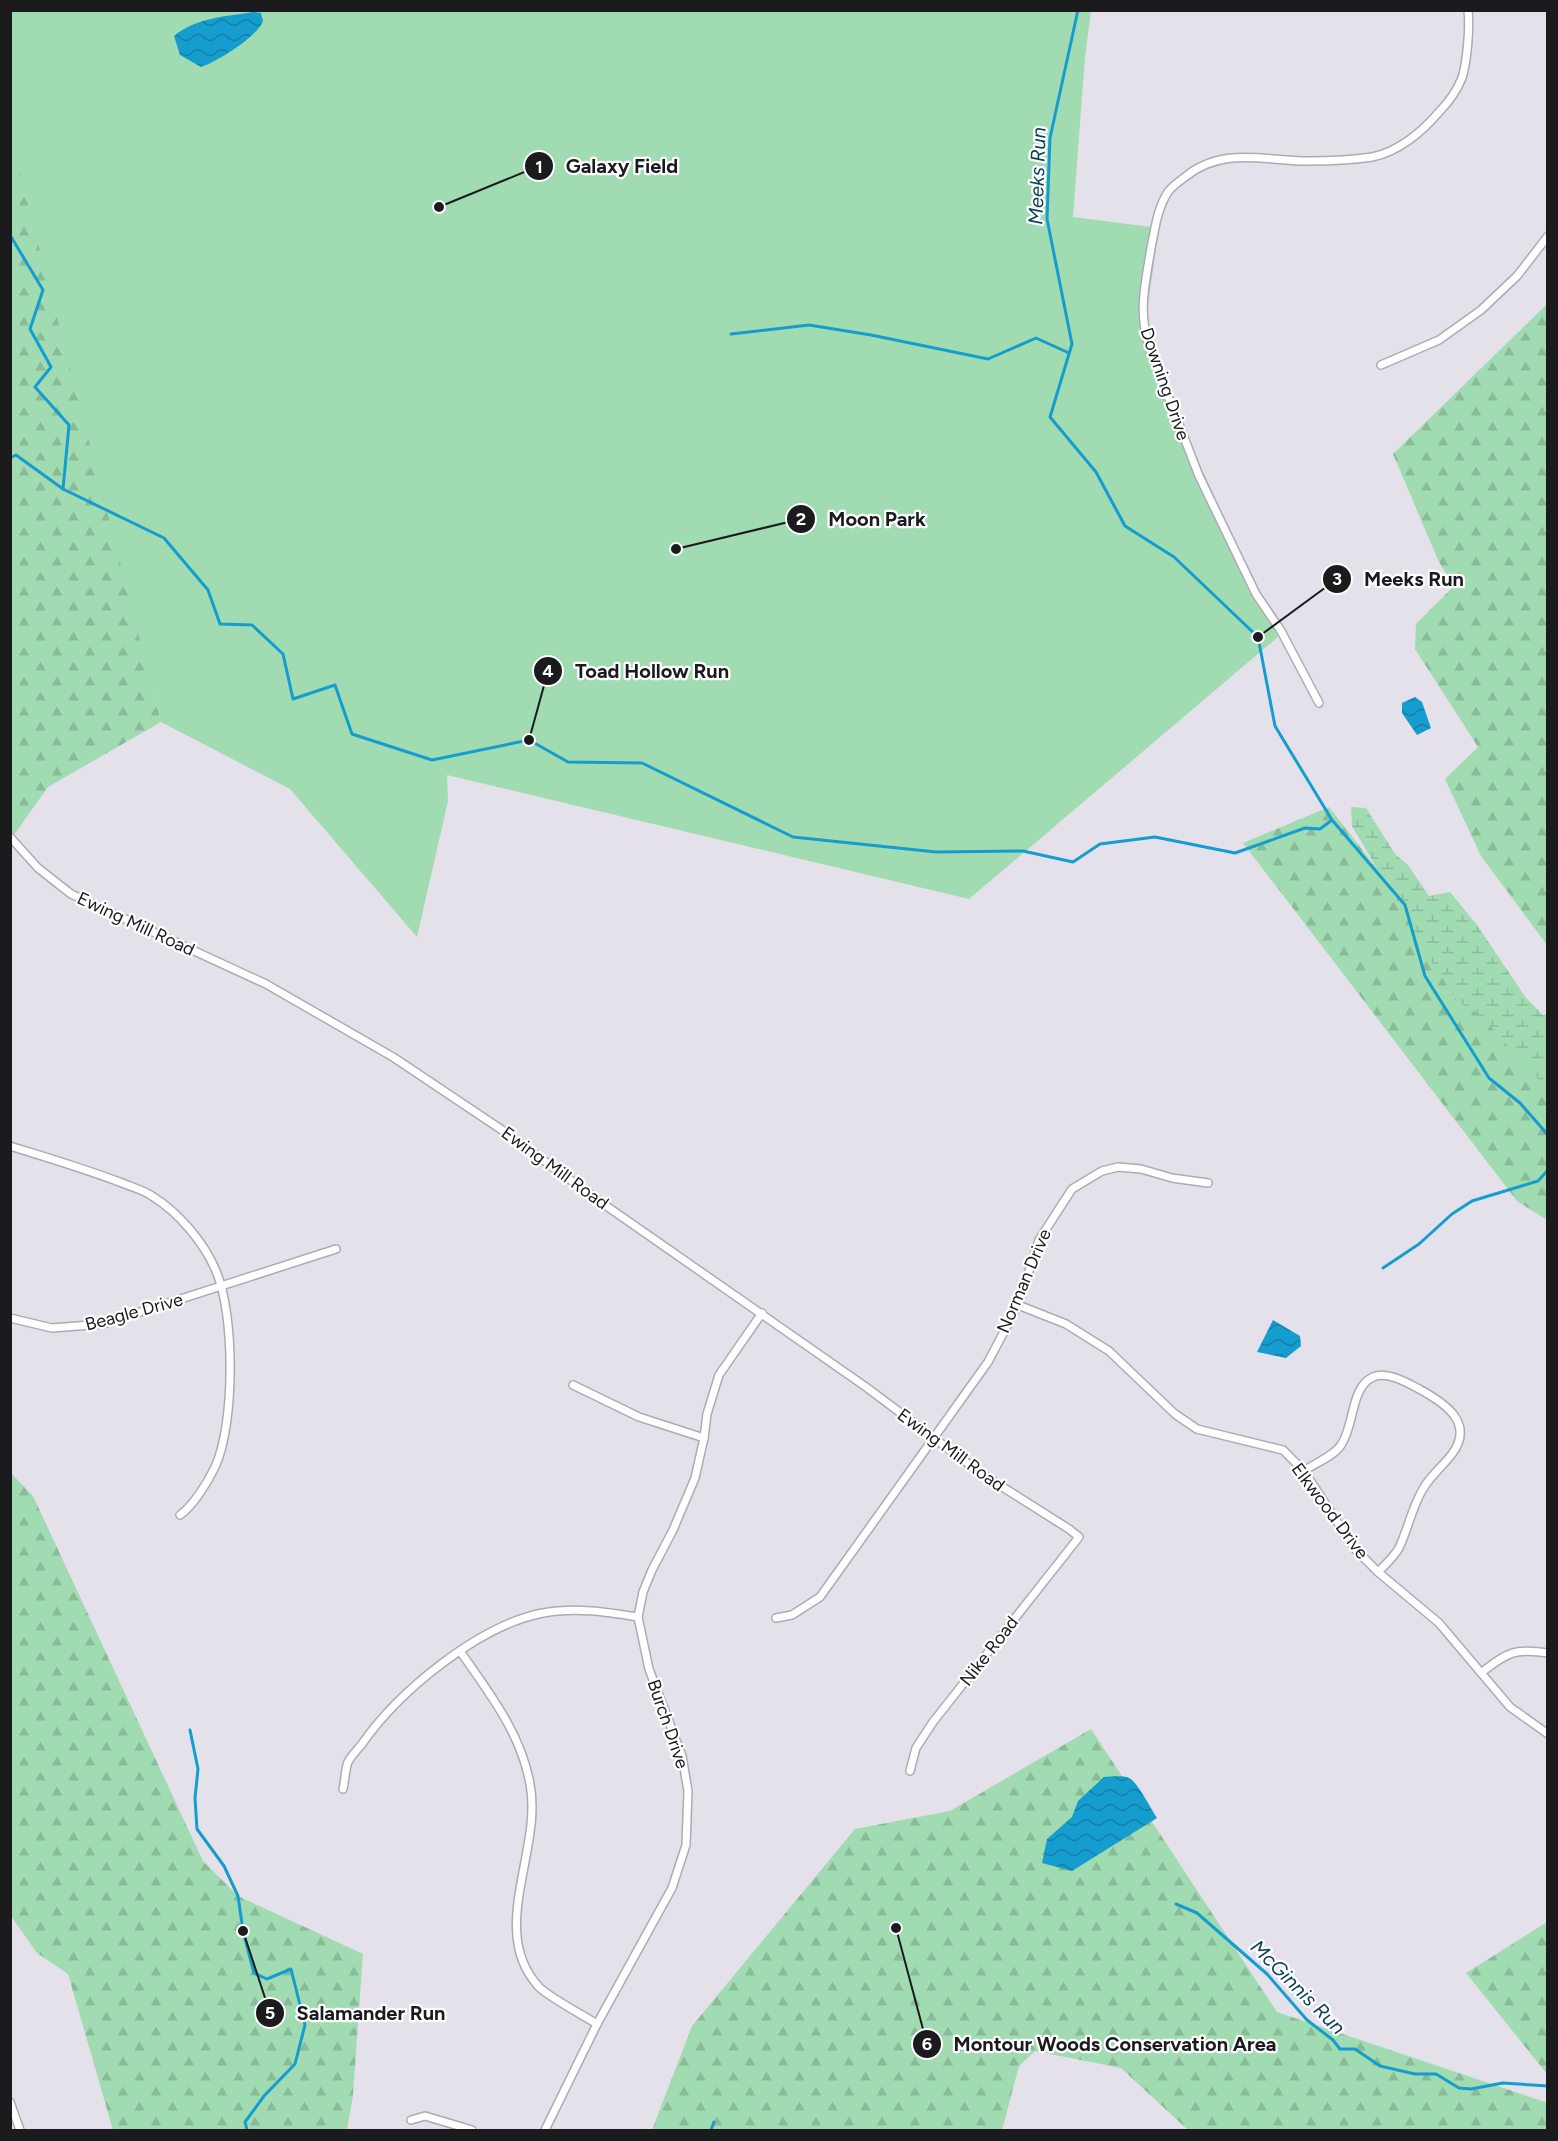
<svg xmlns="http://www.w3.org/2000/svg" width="1558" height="2141" font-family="Figtree,sans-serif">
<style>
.green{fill:#a1dbb2}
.forest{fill:url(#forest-firs)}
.wetland{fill:url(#wetland-marsh)}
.water{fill:url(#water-waves)}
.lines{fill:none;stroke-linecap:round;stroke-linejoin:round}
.stream{stroke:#149dce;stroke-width:3}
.minor-casing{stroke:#aeaab3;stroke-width:10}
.minor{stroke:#fff;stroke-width:7}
.labels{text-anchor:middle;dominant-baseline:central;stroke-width:4.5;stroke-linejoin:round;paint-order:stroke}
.street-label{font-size:18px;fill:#1b1a1d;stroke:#fff}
.water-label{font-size:20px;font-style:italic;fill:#0d4155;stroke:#fff}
.leader{fill:none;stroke:#1b1a1d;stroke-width:2}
.callout-dot{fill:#1b1a1d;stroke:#fff;stroke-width:2}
.mark-label{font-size:18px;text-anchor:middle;font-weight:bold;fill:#fff}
.callout-label{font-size:20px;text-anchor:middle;font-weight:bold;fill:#1b1a1d;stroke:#fff;stroke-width:4.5;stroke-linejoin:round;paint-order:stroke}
</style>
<defs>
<pattern id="forest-firs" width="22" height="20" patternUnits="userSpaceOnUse" patternTransform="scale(1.5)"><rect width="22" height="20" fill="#a1dbb2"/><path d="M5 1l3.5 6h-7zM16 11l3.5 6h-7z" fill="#8abb99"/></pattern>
<pattern id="wetland-marsh" width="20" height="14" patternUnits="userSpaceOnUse" patternTransform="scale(1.5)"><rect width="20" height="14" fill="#a1dbb2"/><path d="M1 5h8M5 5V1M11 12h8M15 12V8" fill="none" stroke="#8abb99"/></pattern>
<pattern id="water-waves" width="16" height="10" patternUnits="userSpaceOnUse" patternTransform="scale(1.5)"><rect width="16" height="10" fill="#149dce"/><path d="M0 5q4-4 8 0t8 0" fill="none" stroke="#127fa7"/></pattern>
</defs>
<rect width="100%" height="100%" fill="#e5e1ea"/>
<path class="green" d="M10,11H1091L1085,57L1073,217L1159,228L1143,339L1278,637L969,899L447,775L448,801L417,937L290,789L161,722L91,460L11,141Z"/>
<g class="forest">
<path d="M10,134L161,722L48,787L11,839Z"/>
<path d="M1547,304V945L1481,856L1445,779L1478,747L1415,649L1416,624L1454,586L1439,562L1393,454Z"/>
<path d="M1329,807L1460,975L1513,1025L1547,1014V1220L1517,1201L1243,843Z"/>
<path d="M10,1472L33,1496L203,1861L238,1896L363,1954L353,2095L347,2130H113L68,1974L37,1953L11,1916Z"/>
<path d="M1091,1729L1277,2012L1548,2103L1547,2130H1188L1121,2068L1035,2051L1019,2066L1002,2130H652L692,2026L855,1829L950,1811Z"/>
<path d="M1547,1922V2074L1466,1973Z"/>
</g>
<path class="wetland" d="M1351,807L1366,808L1395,854L1408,865L1429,896L1450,892L1477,925L1526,998L1547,1019V1088L1479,1014L1457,1001L1430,959L1352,826Z"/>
<g class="water">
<path d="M254,12L261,13L263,21C258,36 217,62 201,67L180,55L174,36C195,18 227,16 254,12Z"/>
<path d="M1415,697L1422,702L1431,728L1417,735L1402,713V703Z"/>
<path d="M1273,1320L1300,1336L1301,1346L1286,1358L1257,1352Z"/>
<path d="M1104,1777C1111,1777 1122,1775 1129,1778C1137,1781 1151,1809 1157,1818L1072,1871L1042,1863L1047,1839L1072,1817L1078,1801Z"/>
</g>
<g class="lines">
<g class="stream">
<path d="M1078,10L1050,138L1047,219L1072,344L1050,417L1096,472L1125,526L1174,557L1258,637L1275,726L1332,820L1405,905L1425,976L1489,1078L1520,1103L1548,1135"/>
<path d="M10,235L43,290L30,329L51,367L35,387L69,425L63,489L164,538L208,590L220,624L252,625L283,654L293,699L335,685L352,734L432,760L529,740L568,762L642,763L793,837L936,852L1023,851L1073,862L1100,844L1155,837L1235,853L1305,828L1320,829L1332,820"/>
<path d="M731,334L809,325L871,335L988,359L1036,338L1069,353"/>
<path d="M10,458L16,455L63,489"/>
<path d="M1383,1268L1419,1244L1452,1214L1472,1201L1538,1181L1548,1170"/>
<path d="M190,1730L198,1769L195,1798L197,1829L224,1866L238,1896L243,1931L254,1973L267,1979L291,1969L305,2025L295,2064L264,2096L245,2122L247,2130"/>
<path d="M1176,1904L1197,1913L1267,1974L1307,2020L1333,2040L1340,2049H1355L1380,2066L1415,2074H1436L1459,2088L1471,2089L1503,2083L1548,2086"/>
<path d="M711,2130L714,2122"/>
</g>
<g class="minor-casing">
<g id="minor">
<path d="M1381,365L1439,340L1481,310L1517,276L1548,236"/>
<path d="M1319,703L1281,631L1256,594L1199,476L1149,347C1138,309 1145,286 1151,248C1155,229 1157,209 1168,192C1172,186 1180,181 1185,177C1223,146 1265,161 1308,161C1328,161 1352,160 1372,157C1398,152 1422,132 1439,112C1448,103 1457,90 1462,78C1467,62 1470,28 1468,10"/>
<path d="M10,837L38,868L71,894L266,984L393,1057L502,1130L605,1205L866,1387L982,1474L1069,1529L1079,1537L933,1722L916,1748L910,1771"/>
<path d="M10,1146C48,1158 86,1169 122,1183C132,1187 143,1190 152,1196C178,1212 204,1242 216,1271C235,1315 235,1424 215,1467C208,1482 193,1506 180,1515"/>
<path d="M1018,1305L1066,1324L1109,1351L1175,1414L1197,1429L1283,1450L1304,1471L1355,1549L1378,1572L1439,1623L1510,1707L1548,1734"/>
<path d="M10,1318L52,1328L103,1324L336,1249"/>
<path d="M573,1385L639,1417L704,1438"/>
<path d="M1304,1471C1315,1463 1334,1456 1341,1445C1355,1425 1350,1388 1373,1377C1387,1371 1406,1382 1419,1389C1445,1403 1475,1423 1452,1454C1443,1466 1430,1476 1423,1489C1412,1507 1408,1529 1399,1548C1394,1557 1385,1565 1378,1572"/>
<path d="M776,1618L792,1615L820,1597L988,1362L1018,1305L1039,1240L1072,1189L1102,1171L1118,1167L1141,1169L1172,1178L1208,1183"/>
<path d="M460,1651C489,1693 521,1733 530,1784C543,1850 487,1931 539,1987C550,1998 583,2015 597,2024"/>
<path d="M1482,1672C1508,1652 1515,1648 1548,1653"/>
<path d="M343,1789C345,1781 345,1770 348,1762C351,1756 358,1749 362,1744C398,1692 479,1625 543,1613C575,1607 607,1612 638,1617"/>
<path d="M10,2102L20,2130"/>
<path d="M411,2120L425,2116L472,2130"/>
<path d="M545,2130L597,2024L672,1888L686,1845L688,1791L682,1756L649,1669L638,1617L643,1592L652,1570L673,1530L695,1478L704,1438L707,1414L719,1375L762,1313"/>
</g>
</g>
<use href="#minor" class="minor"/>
</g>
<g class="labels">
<g class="street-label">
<text transform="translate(1165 384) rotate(71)">Downing Drive</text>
<text transform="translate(136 924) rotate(25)">Ewing Mill Road</text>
<text transform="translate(555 1168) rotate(36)">Ewing Mill Road</text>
<text transform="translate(1024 1281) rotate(-67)">Norman Drive</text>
<text transform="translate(134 1312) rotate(-15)">Beagle Drive</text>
<text transform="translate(951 1450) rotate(36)">Ewing Mill Road</text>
<text transform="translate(1330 1511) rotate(53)">Elkwood Drive</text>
<text transform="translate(989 1651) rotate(-52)">Nike Road</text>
<text transform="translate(668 1724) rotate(71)">Burch Drive</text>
</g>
<g class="water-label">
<text transform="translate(1037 176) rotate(-88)">Meeks Run</text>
<text transform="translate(1298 1987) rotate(45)">McGinnis Run</text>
</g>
</g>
<path class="leader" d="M439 207L539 166M676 549L801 519M1258 637L1337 579M529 740L548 671M243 1931L270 2013M896 1928L927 2044"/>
<g class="callout-dot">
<circle cx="439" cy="207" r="6"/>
<circle cx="676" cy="549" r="6"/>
<circle cx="1258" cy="637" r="6"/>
<circle cx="529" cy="740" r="6"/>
<circle cx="243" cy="1931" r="6"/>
<circle cx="896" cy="1928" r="6"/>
<circle cx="539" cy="166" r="15"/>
<circle cx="801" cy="519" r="15"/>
<circle cx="1337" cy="579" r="15"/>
<circle cx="548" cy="671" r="15"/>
<circle cx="270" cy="2013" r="15"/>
<circle cx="927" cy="2044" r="15"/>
</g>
<g class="mark-label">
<text x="539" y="173">1</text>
<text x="801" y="525">2</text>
<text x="1337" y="585">3</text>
<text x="548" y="677">4</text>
<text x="270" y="2019">5</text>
<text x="927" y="2050">6</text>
</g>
<g class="callout-label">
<text x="622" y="173">Galaxy Field</text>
<text x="877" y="526">Moon Park</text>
<text x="1414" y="586">Meeks Run</text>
<text x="652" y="678">Toad Hollow Run</text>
<text x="371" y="2020">Salamander Run</text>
<text x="1115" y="2051">Montour Woods Conservation Area</text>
</g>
<rect width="1558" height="2141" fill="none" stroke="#1b1a1d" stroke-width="24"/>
</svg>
